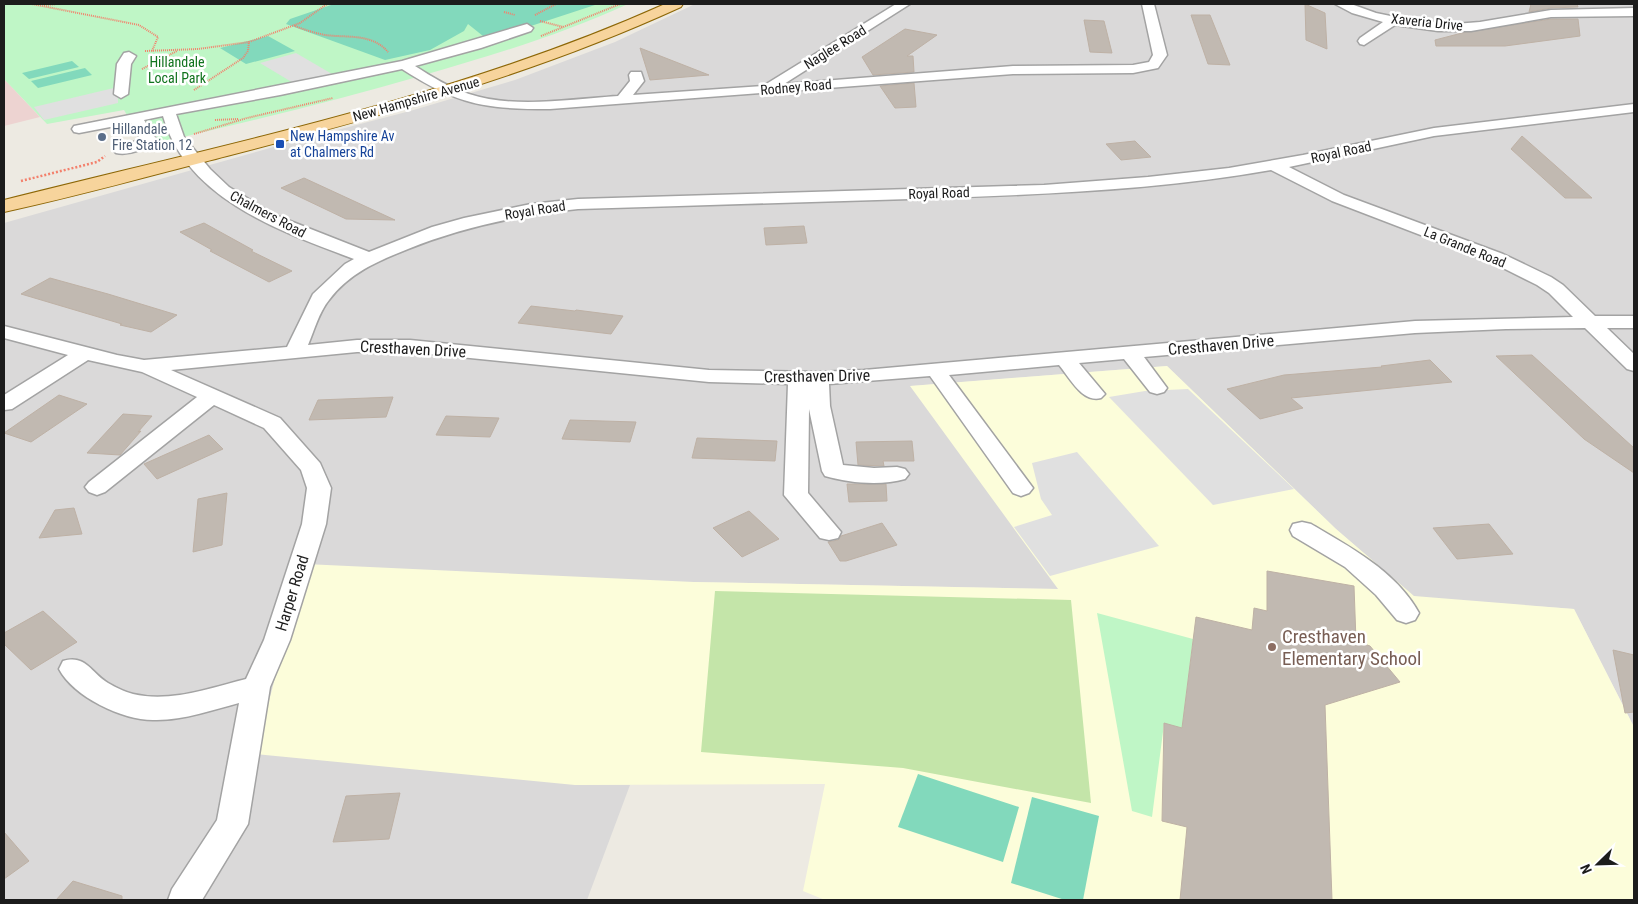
<svg xmlns="http://www.w3.org/2000/svg" width="1638" height="904" font-family="'Roboto Condensed',sans-serif">
<style>
.residential{fill:#dad9d9}
.commercial{fill:#edd3d1}
.education{fill:#fcfdda}
.grass{fill:#c4e5a9}
.park{fill:#bff6c6}
.pitch{fill:#82d9bc}
.parking{fill:#e0e0e0}
.building{fill:#c1b9b1;stroke:#beb1a5}
.lines{fill:none;stroke-linecap:round;stroke-linejoin:round}
.minor-casing{stroke:#a3a3a3;stroke-width:3}
.major-casing{stroke:#8d6707;stroke-width:2}
.path-far1{stroke:#f3806c;stroke-width:2;stroke-dasharray:1 1;stroke-linecap:butt}
.path{stroke:#f3806c;stroke-width:2.5;stroke-dasharray:2 2;stroke-linecap:butt}
.minor{fill:#fff;fill-rule:evenodd}
.major{fill:#f7d49c;fill-rule:evenodd}
.service-dot{fill:#5c6f8a;stroke:#fff;stroke-width:2}
.transit-dot{fill:#1a4fb4;stroke:#fff;stroke-width:2}
.education-dot{fill:#8d6e63;stroke:#fff;stroke-width:2}
.labels{text-anchor:middle;dominant-baseline:central;stroke-width:5;stroke-linejoin:round;paint-order:stroke}
.far-street-label{font-size:14px;fill:#1c1c1c;stroke:#fff}
.far-park-label{font-size:14px;fill:#10731d;stroke:#fff}
.far-service-label{font-size:14px;fill:#4e5e75;stroke:#fff;text-anchor:start}
.far-transit-label{font-size:14px;fill:#164399;stroke:#fff;text-anchor:start}
.street-label{font-size:16px;fill:#1c1c1c;stroke:#fff}
.near-education-label{font-size:19px;fill:#785e54;stroke:#fff;text-anchor:start}
</style>
<rect width="100%" height="100%" fill="#edeae2"/>
<path class="residential" d="M695,4H1634V727L1574,609L1414,597L1336,529L1167,366L911,386L1059,589L694,582L575,785H630L587,900H4V223L295,141L410,111L515,80L615,42Z"/>
<path class="commercial" d="M4,79L40,117L4,126Z"/>
<path class="education" d="M1167,366L1336,529L1414,596L1574,609L1634,727V900H825L803,891L825,784L575,785L255,754L305,564L694,582L1058,589L910,386Z"/>
<path class="grass" d="M715,591L1071,600L1091,803L903,768L701,752Z"/>
<g class="park">
<path d="M4,4H628C563,34 493,55 424,75C332,102 239,124 145,146L124,110L47,124L4,79Z"/>
<path d="M1097,613L1193,639L1182,728L1164,724L1152,817L1132,811Z"/>
</g>
<g class="pitch">
<path d="M334,4H598L488,40L468,24L464,31L430,50L385,60L286,24L290,19Z"/>
<path d="M268,36L295,51L246,64L220,48Z"/>
<path d="M72,61L79,67L29,79L22,73Z"/>
<path d="M85,68L92,75L38,88L31,81Z"/>
<path d="M918,774L1019,807L1003,862L898,827Z"/>
<path d="M1032,797L1099,816L1083,900H1065L1011,883Z"/>
</g>
<g class="parking">
<path d="M296,53L332,74L295,84L260,63Z"/>
<path d="M118,87V103L44,120L34,107Z"/>
<path d="M1188,389L1294,489L1213,505L1109,397L1145,391Z"/>
<path d="M1077,452L1159,546L1050,576L1014,527L1052,515L1041,499L1032,463Z"/>
</g>
<g class="building">
<path d="M1305,4L1325,13L1327,49L1306,40Z"/>
<path d="M1531,4H1577L1578,7L1551,8L1529,12Z"/>
<path d="M1191,15H1210L1230,65L1208,64Z"/>
<path d="M1551,19H1578L1580,36L1505,46H1436L1435,40L1462,33Z"/>
<path d="M1084,20L1104,21L1112,53L1090,52Z"/>
<path d="M905,29L937,35L907,56H913L914,72L873,75L862,57Z"/>
<path d="M640,48L709,75L650,80Z"/>
<path d="M914,83L916,107L895,108L880,86Z"/>
<path d="M1522,136L1592,198H1565L1511,149Z"/>
<path d="M1135,141L1151,157L1121,160L1106,144Z"/>
<path d="M304,178L395,220L346,219L281,188Z"/>
<path d="M204,223L253,250L251,251L292,271L269,282L210,251L212,250L180,232Z"/>
<path d="M804,226L807,243L766,245L764,228Z"/>
<path d="M50,278L108,294L177,315L151,332L120,325L122,324L21,294Z"/>
<path d="M531,306L575,311L576,310L623,316L611,334L518,323Z"/>
<path d="M1532,355L1634,448V473L1584,439L1496,356Z"/>
<path d="M1430,360L1452,382L1291,398L1303,408L1260,419L1227,389L1284,375L1382,367L1381,366Z"/>
<path d="M59,395L87,404L31,442L4,433Z"/>
<path d="M393,397L386,417L309,420L318,400Z"/>
<path d="M123,414L152,416L138,432L141,431L120,455L87,453Z"/>
<path d="M446,416L499,418L490,437L436,435Z"/>
<path d="M570,420L636,422L630,442L562,439Z"/>
<path d="M209,435L223,449L157,479L144,464Z"/>
<path d="M697,438L777,441L775,461L692,458Z"/>
<path d="M912,441L914,461H883L884,466L858,465L856,442Z"/>
<path d="M847,484H886L887,501L849,502Z"/>
<path d="M227,493L222,545L193,552L198,499Z"/>
<path d="M74,508L82,534L39,538L55,510Z"/>
<path d="M749,511L779,539L742,557L713,528Z"/>
<path d="M882,523L897,545L846,561H840L828,542L838,540L841,536Z"/>
<path d="M1489,524L1513,554L1457,559L1433,528Z"/>
<path d="M1267,571L1354,586L1356,641L1370,646L1400,682L1325,705L1332,900H1180L1187,827L1162,821L1164,723L1182,728L1196,617L1252,630L1254,608L1267,611Z"/>
<path d="M43,611L77,642L31,670L4,644V633Z"/>
<path d="M1613,650L1634,655V712L1625,713Z"/>
<path d="M400,793L389,839L333,842L346,796Z"/>
<path d="M4,832L29,861L4,879Z"/>
<path d="M73,881L122,896V900H56Z"/>
</g>
<g class="lines">
<g class="minor-casing">
<g id="minor">
<path d="M896,4H910L784,84L1013,66L1133,65L1149,62L1153,55L1142,4H1154L1167,55L1158,68L1133,73L1013,74L550,109C484,109 458,105 402,69L280,95L176,114L184,137L210,169L229,187L275,215L369,252L432,227L464,218L531,204L578,199L1044,185L1148,177L1229,168L1303,155L1434,128L1634,104V112L1434,136L1289,167L1344,195L1503,254L1551,277L1563,285L1595,316H1634V328H1607L1634,354V371L1627,369L1585,328L1506,329L1415,333L1144,357L1167,388L1164,392L1157,394L1150,392L1124,359L1079,363L1105,394L1101,398C1082,403 1070,378 1059,365L949,375L1033,488L1029,493L1021,496L1013,493L930,376L829,384L830,406L843,465L874,468L897,467L905,469L909,474L905,479C881,486 849,483 825,476L822,471L809,409L808,493L841,532L838,538L829,540L820,538L784,495L788,384L709,382L410,352H357L171,370L280,418L320,463L331,488L326,524L290,640L270,687L248,824L202,900H168L172,889L217,820L239,703C212,710 182,721 153,720C122,720 74,697 59,669L63,661C86,654 91,673 108,683C115,687 125,692 133,694C170,703 210,688 246,679L264,640L302,524L307,488L301,470L264,428L214,405L105,492L97,495L89,492L85,487L89,482L197,397L142,372L88,360L12,409L4,410V395L68,355L4,338V326L117,355L144,360L287,347L313,294L345,264L354,259C282,232 186,199 163,116L144,120L156,139C148,149 128,156 116,153L113,150L116,147L132,143L140,138L131,123L79,133L74,132L72,129L74,126L402,61L527,24L533,28L531,31L481,48L415,66C432,77 450,88 469,94C513,109 572,99 618,96L630,81L629,75L631,72H641L644,81L633,95L763,86ZM1271,170L1332,201L1491,262L1537,285L1549,293L1573,317L1415,321L864,370L818,372L709,370L410,340H357L308,345C314,331 319,312 329,300C349,273 378,261 408,249C463,227 519,215 578,209C689,206 799,202 910,199C1031,195 1151,191 1271,170Z"/>
<path d="M1335,4H1351L1376,13L1405,19L1455,24L1480,22L1551,10L1634,8V16L1551,17L1471,31H1438L1395,25L1364,45L1360,44L1358,41L1360,38L1383,22L1352,13Z"/>
<path d="M129,52L136,56L131,64L128,94L121,98L114,94L117,64L124,53Z"/>
<path d="M1302,522L1311,524C1350,547 1396,571 1419,613L1415,620L1406,623L1397,620L1376,595L1345,567L1293,536L1290,530L1293,524Z"/>
</g>
</g>
<g class="major-casing">
<path id="major" d="M665,4H683L681,7C535,74 382,116 227,156C153,175 78,196 4,212V200C226,144 455,98 665,4Z"/>
</g>
<g class="path-far1">
<path d="M32,4L139,25L158,37L152,51"/>
<path d="M44,5L57,4"/>
<path d="M504,12L515,15"/>
<path d="M535,15L556,4"/>
<path d="M540,21L563,27"/>
<path d="M295,26C305,30 315,33 325,35C347,38 372,33 388,52"/>
<path d="M541,36L620,4"/>
<path d="M145,51L198,49L249,42"/>
<path d="M142,69L177,51"/>
<path d="M194,90L243,58L248,51L249,42L300,23L327,4"/>
<path d="M215,120L238,119"/>
<path d="M194,134L247,118L333,98"/>
</g>
<path class="path" d="M21,181L97,162L105,156"/>
<use href="#minor" class="minor"/>
<use href="#major" class="major"/>
</g>
<circle class="service-dot" cx="102" cy="137" r="5"/>
<rect class="transit-dot" x="275" y="139" width="10" height="10" rx="2.5"/>
<circle class="education-dot" cx="1272" cy="647" r="5"/>
<g class="labels">
<g class="far-street-label">
<text transform="translate(1427 22) rotate(6)">Xaveria Drive</text>
<text transform="translate(835 47) rotate(-32)">Naglee Road</text>
<text transform="translate(796 87) rotate(-5)">Rodney Road</text>
<text transform="translate(416 99) rotate(-16)">New Hampshire Avenue</text>
<text transform="translate(1341 152) rotate(-12)">Royal Road</text>
<text transform="translate(939 193) rotate(-2)">Royal Road</text>
<text transform="translate(535 210) rotate(-9)">Royal Road</text>
<text transform="translate(268 214) rotate(28)">Chalmers Road</text>
<text transform="translate(1465 247) rotate(22)">La Grande Road</text>
</g>
<g class="far-park-label">
<text x="177" y="62">Hillandale<tspan x="177" dy="16">Local Park</tspan></text>
</g>
<g class="far-service-label">
<text x="112" y="129">Hillandale<tspan x="112" dy="16">Fire Station 12</tspan></text>
</g>
<g class="far-transit-label">
<text x="290" y="136">New Hampshire Av<tspan x="290" dy="16">at Chalmers Rd</tspan></text>
</g>
<g class="street-label">
<text transform="translate(1221 345) rotate(-5)">Cresthaven Drive</text>
<text transform="translate(413 349) rotate(3)">Cresthaven Drive</text>
<text transform="translate(817 376) rotate(-1)">Cresthaven Drive</text>
<text transform="translate(292 593) rotate(-73)">Harper Road</text>
</g>
<g class="near-education-label">
<text x="1282" y="636">Cresthaven<tspan x="1282" dy="22">Elementary School</tspan></text>
</g>
</g>
<rect width="1638" height="904" fill="none" stroke="#1c1c1c" stroke-width="10"/>
<g transform="translate(1598 864) rotate(247)" stroke="#ffffff" stroke-width="4" paint-order="stroke">
<path d="M0-4L9 19L0 12L-9 19Z" fill="#1c1c1c"/>
<text y="-8" font-size="14" font-weight="bold" text-anchor="middle" fill="#1c1c1c">N</text>
</g>
</svg>
